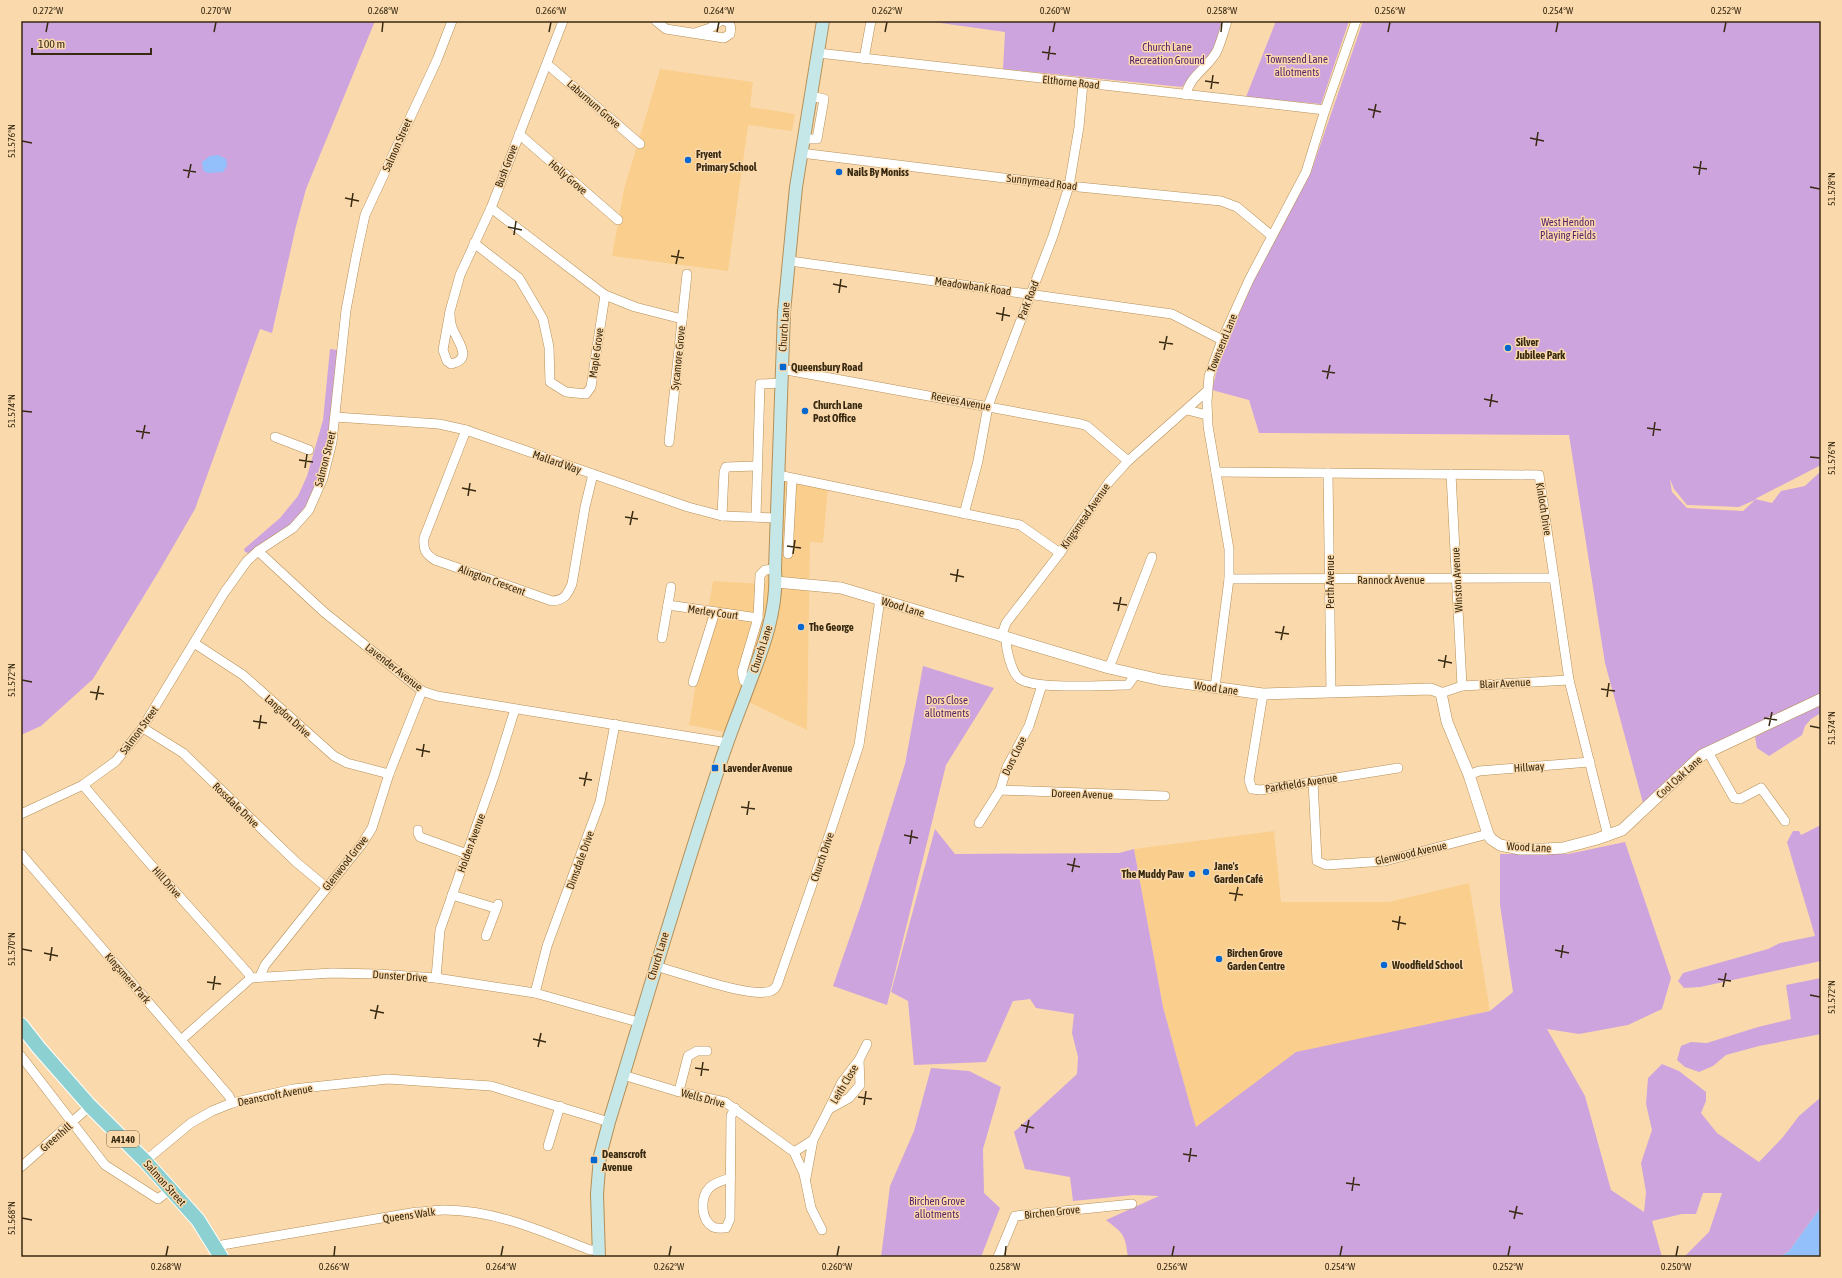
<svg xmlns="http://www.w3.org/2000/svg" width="1842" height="1278" font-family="'Asap Condensed',sans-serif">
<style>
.built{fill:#face8d}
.green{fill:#cda4dd;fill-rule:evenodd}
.water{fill:#93bffb}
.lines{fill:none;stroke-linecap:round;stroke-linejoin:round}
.minor-casing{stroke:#b58f57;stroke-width:10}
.tertiary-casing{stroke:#b58f57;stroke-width:12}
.secondary-casing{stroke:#b58f57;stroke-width:14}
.primary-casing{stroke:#fff;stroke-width:16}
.minor{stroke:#fff;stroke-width:9}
.tertiary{stroke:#fff;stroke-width:11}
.secondary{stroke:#c6e7e8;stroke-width:12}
.primary{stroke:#8cd0d1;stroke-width:14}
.ticks{fill:none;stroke:#382911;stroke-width:1.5}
.poi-dot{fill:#0567d0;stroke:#fadaad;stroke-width:1.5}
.labels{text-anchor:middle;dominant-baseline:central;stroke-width:3;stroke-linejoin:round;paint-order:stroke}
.shield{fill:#fadaad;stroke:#725e40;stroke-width:1}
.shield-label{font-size:10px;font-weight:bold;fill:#382911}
.park-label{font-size:11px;fill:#572169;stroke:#fadaad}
.street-label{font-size:11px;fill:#382911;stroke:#fadaad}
.poi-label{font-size:11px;font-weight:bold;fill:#382911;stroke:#fadaad;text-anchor:start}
.neatline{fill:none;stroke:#382911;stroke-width:1.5}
.ticks-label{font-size:10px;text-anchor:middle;fill:#382911}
</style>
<rect width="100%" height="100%" fill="#fadaad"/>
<g class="built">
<path d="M660,69L753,82L750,107L795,114L792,131L748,125L728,271L612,256L624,189Z"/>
<path d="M782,480L828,487L823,543L810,542L807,730L738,697L725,732L689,725L713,581L765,584Z"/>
<path d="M1274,831L1281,902H1389L1469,883L1490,1011L1432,1024L1200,1143L1163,1007L1134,849Z"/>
</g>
<g class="green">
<path d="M21,21H375L306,189L296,226L272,333L260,329L195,509L159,571L93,679L41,726L21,735Z"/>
<path d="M926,21H1224L1215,47L1182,87L1003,69L1005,32Z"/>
<path d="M1276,21H1349L1321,104L1246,97Z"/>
<path d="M1363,21H1821V465L1755,499L1772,503L1781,491L1805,486L1821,471V696L1679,771L1678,769L1676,771L1677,773L1643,803L1605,663L1569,435L1259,433L1249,400L1212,390L1222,349L1272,239L1311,172ZM1670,479L1674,489L1687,505L1739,507L1755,500L1743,511L1687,508L1672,492Z"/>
<path d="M330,349L337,350L338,360L332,415L323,462L312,497L298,517L282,532L248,553L245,552L244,549L280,518L298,496L307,476L323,420Z"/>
<path d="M923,666L994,688L946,765L887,1005L833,986L863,899L905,764Z"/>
<path d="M1821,703V713L1811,719L1805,726L1802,735L1769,756L1757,748L1755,737Z"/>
<path d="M1821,825V961L1700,987L1684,988L1678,981L1683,973L1768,949L1780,943L1815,936L1787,842L1793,831H1799L1801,835Z"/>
<path d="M935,829L955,854L1119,853L1134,849L1163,1007L1196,1127L1296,1052L1490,1011L1513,992L1500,905V854H1568L1625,842L1671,978L1662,1009L1628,1025L1579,1034L1547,1029L1585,1096L1611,1190L1644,1212L1646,1192L1641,1163L1652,1130L1646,1104L1648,1078L1662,1064L1679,1071L1706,1092V1101L1701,1113L1717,1133L1759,1162L1783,1137L1799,1116L1821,1097V1207L1789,1251L1780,1257H1684L1709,1232L1722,1193H1703L1696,1214H1682L1652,1221L1662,1257H1128C1125,1234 1124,1234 1106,1220L1159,1196L1134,1195L1073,1201L1070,1177L1025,1169L1014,1132L1077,1074L1078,1057L1072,1033L1074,1014L1036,1008L1030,999L1013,1001L986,1062L914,1065L908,1001L891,992Z"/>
<path d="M1821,978V1034L1759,1046L1726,1055L1713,1066L1699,1072L1685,1067L1677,1060L1681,1046L1691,1042L1707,1043L1758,1027L1791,1019L1786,985Z"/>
<path d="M931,1068L969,1071L1001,1087L983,1149L984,1193L1000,1208L981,1257H881L890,1186L914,1131Z"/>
</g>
<g class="water">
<path d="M218,155L226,159L227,166L223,172L207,173L203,170L202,162L210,156Z"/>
<path d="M1821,1207V1257H1780L1789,1251Z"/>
</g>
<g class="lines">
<g class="minor-casing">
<g id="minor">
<path d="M656,21L666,29L724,38L730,34C731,29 732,23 725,21"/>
<path d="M695,33L710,28L720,21"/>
<path d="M818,53L1325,110"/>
<path d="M864,59L871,21"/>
<path d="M547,64L640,144"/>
<path d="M1186,95C1189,76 1209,67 1217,51C1221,42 1224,31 1227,21"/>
<path d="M519,134L618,220"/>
<path d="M803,139H817L824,99L811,96"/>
<path d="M801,153L1069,186L1221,201L1237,207L1272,236"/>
<path d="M491,208L605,295L635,307L682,319"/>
<path d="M474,243L519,278L543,319L549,347L550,382L566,392L586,394L591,387L605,295"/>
<path d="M790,261L1172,314L1222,340"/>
<path d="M450,311C450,316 450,322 452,327C456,340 475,359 451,364L447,361L443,350L450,311L460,275L491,208L563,21"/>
<path d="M781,369L1081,424L1087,426L1128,461"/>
<path d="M1187,410L1207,415"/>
<path d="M335,417L439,424L466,430L688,507L722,516L777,518"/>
<path d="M466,430L424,538C423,549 425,554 435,560L552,601C565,600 567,595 572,584L585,507L593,474"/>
<path d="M275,437L309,450"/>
<path d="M669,442L687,274"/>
<path d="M1216,472L1539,475L1569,680L1608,836"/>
<path d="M1328,473L1331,692"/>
<path d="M1451,474L1462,686"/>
<path d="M778,475L1020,525L1060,553"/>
<path d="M964,514L978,461L988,406L1053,236L1069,186L1079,127L1083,83"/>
<path d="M722,516L724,472L726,467L756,466"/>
<path d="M756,517L760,384L781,383"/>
<path d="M258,551L324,612L422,691L437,696L728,743"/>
<path d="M788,554L792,479"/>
<path d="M1229,579L1554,578"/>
<path d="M668,605L758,618"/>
<path d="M1001,637L1006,623L1060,553L1109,482L1128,461L1207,391"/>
<path d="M662,638L671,587"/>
<path d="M1006,639C1006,648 1011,673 1020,679C1037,690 1104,685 1128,685L1136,674"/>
<path d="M194,643L243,675L334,756L347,763L389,774"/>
<path d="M1109,668L1152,557"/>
<path d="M693,682L715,612"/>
<path d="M750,683L744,681L742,672L758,618L760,575L765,570L775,569"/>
<path d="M1215,687L1229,579V549L1208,426L1207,402L1209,376L1222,340L1249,280L1306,172L1325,110L1356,21"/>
<path d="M1441,693L1462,686L1569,680"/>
<path d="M1263,694L1249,780L1252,789L1261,790L1398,768"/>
<path d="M143,728L183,753L296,862L326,887"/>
<path d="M1708,752L1734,798L1740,799L1761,788L1785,821"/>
<path d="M1469,775L1479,771L1590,762"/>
<path d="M1313,781L1317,861L1326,865L1385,861L1488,834"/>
<path d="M83,785L145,858L248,973L251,978"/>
<path d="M1000,790L1165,796"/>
<path d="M21,814L83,785L116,761L141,730L224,593L247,561L258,551L293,528L309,510L323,478L332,442L346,310L356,257L365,215L437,60L452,21"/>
<path d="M979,823L1000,790L1007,767L1029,726L1042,685"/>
<path d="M418,830V833L420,837L467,854"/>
<path d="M21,854L229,1096L232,1103"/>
<path d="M452,895L495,908"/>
<path d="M486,936L498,904"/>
<path d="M655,966C678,972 752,999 771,991C773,990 776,987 777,985L831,830L859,745L880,599"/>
<path d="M260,976L265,965L362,844L372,828L389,774L422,691"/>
<path d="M436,978L440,930L494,776L515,709"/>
<path d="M535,993L547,946L600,802L615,724"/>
<path d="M181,1040L251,978L332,973L378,974L436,978L535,993L638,1022"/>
<path d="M21,1056L105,1165L158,1199L171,1189"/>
<path d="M623,1075L676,1091L725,1102L794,1152L804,1174L811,1208L822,1230"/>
<path d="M679,1091L688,1056L697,1051H707"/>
<path d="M829,1109L842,1082L859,1060"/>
<path d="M548,1146L560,1106"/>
<path d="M794,1152L813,1140L829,1109L849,1098L860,1085L859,1060L867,1044"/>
<path d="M145,1161L191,1123L212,1111L232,1103L293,1089L388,1079L491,1086L609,1122"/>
<path d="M21,1167L90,1106"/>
<path d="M731,1178C724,1180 716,1182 710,1187C700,1197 700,1219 713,1227C717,1229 722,1228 726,1228L730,1219L731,1116L735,1108"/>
<path d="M806,1178L813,1140"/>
<path d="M216,1248L222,1245L417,1212C426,1212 436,1210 445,1210C495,1210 544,1232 590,1250H599"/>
<path d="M998,1257L1015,1216L1132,1204"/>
</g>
</g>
<g class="tertiary-casing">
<path id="tertiary" d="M776,582L841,588L1109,668L1161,680L1263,694L1431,689L1441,693L1447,722L1469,775L1488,834L1491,839L1500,845L1520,849H1545L1563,848L1597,839L1622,830L1702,755L1821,699"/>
</g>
<g class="secondary-casing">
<path id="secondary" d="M599,1257L597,1194L600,1156L609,1122C645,1005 679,887 718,770C727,741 739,712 750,682C764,646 778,608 775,569L784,312L796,187L823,21"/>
</g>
<g class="primary-casing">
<path id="primary" d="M21,1025L39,1048L90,1106L145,1161L198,1220L221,1257"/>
</g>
<use href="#minor" class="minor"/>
<use href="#tertiary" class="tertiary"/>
<use href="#secondary" class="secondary"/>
<use href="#primary" class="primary"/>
</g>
<path class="ticks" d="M46,32L48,22M214,32L216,22M382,32L383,22M549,32L551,22M717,32L719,22M885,32L887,22M1053,32L1055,22M1221,32L1222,22M1388,32L1390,22M1556,32L1558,22M1724,32L1726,22M1042,52L1056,54M1048,60L1050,46M1205,81L1219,83M1211,89L1213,75M1368,109L1381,112M1373,118L1376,104M1530,138L1544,141M22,141L32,143M1536,146L1538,132M1693,167L1707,169M183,170L196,172M1699,175L1701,161M188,178L191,164M1810,187L1820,189M345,198L359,201M351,207L353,193M508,227L522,230M514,235L516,221M671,256L684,258M676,264L679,250M833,284L847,287M839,293L841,279M996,313L1010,316M1002,321L1004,307M1159,342L1173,344M1164,350L1167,336M1322,371L1335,373M1327,379L1330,365M1484,399L1498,402M1490,407L1492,394M22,411L32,412M1647,428L1661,430M136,431L150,433M1653,436L1655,422M142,439L145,425M1810,457L1820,458M299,460L313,462M305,468L307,454M462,488L476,491M468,496L470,483M625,517L638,519M630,525L633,511M787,546L801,548M793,554L795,540M950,574L964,577M956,582L958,569M1113,603L1127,605M1118,611L1121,597M1275,632L1289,634M1281,640L1284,626M1438,660L1452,663M1444,668L1446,655M22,680L32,682M1601,689L1615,691M90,692L104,694M1607,697L1609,683M96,700L99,686M1764,718L1777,720M253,721L267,723M1769,726L1772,712M1810,726L1820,728M259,729L261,715M416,749L430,752M422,757L424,744M579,778L592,780M584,786L587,772M741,807L755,809M747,815L749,801M904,835L918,838M910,844L912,830M1067,864L1080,867M1072,872L1075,858M1229,893L1243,895M1235,901L1238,887M1392,921L1406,924M1398,930L1400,916M22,949L32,951M1555,950L1569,953M44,953L58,956M1561,958L1563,945M50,961L52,947M1718,979L1731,981M207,982L221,984M1723,987L1726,973M213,990L215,976M1810,995L1820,997M370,1010L384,1013M375,1019L378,1005M533,1039L546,1042M538,1047L541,1033M695,1068L709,1070M701,1076L703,1062M858,1097L872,1099M864,1105L866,1091M1021,1125L1034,1128M1026,1133L1029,1120M1183,1154L1197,1156M1189,1162L1191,1148M1346,1183L1360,1185M1352,1191L1354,1177M1509,1211L1523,1214M22,1218L32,1220M1514,1219L1517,1206M166,1256L168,1246M334,1256L335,1246M501,1256L503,1246M669,1256L671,1246M837,1256L839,1246M1005,1256L1006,1246M1172,1256L1174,1246M1340,1256L1342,1246M1508,1256L1510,1246M1676,1256L1678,1246"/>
<g class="poi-dot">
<circle cx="688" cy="160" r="4"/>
<circle cx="839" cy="172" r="4"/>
<circle cx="1508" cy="348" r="4"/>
<rect x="779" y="363" width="8" height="8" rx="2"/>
<circle cx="805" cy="411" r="4"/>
<circle cx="801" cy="627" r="4"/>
<rect x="711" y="764" width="8" height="8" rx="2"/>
<circle cx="1206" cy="872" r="4"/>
<circle cx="1192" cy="874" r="4"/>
<circle cx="1219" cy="959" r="4"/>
<circle cx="1384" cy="965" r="4"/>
<rect x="590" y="1156" width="8" height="8" rx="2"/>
</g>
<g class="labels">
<rect class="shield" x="107" y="1131" width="32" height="16" rx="3"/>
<g class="shield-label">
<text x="123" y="1139">A4140</text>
</g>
<g class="park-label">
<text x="1167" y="47">Church Lane<tspan x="1167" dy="13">Recreation Ground</tspan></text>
<text x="1297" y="59">Townsend Lane<tspan x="1297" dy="13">allotments</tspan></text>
<text x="1568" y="222">West Hendon<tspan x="1568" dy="13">Playing Fields</tspan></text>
<text x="947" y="700">Dors Close<tspan x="947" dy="13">allotments</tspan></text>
<text x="937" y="1201">Birchen Grove<tspan x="937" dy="13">allotments</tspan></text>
</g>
<g class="street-label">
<text transform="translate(1071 82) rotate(6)">Elthorne Road</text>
<text transform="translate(594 104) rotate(41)">Laburnum Grove</text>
<text transform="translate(397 145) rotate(-66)">Salmon Street</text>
<text transform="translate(506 166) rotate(-69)">Bush Grove</text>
<text transform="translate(568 177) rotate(41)">Holly Grove</text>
<text transform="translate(1042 182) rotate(7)">Sunnymead Road</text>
<text transform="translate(973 286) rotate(8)">Meadowbank Road</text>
<text transform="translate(1028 300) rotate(-69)">Park Road</text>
<text transform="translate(784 327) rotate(-86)">Church Lane</text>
<text transform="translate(1222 343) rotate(-68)">Townsend Lane</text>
<text transform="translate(596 353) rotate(-82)">Maple Grove</text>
<text transform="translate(678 358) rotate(-84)">Sycamore Grove</text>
<text transform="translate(961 401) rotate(11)">Reeves Avenue</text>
<text transform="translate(325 459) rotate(-76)">Salmon Street</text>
<text transform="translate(557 462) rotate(19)">Mallard Way</text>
<text transform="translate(1544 509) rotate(81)">Kinloch Drive</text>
<text transform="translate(1085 516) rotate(-55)">Kingsmead Avenue</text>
<text transform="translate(492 580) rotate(20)">Alington Crescent</text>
<text x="1391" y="580">Rannock Avenue</text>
<text transform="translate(1457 580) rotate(-93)">Winston Avenue</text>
<text transform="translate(1330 582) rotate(-90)">Perth Avenue</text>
<text transform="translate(903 607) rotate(17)">Wood Lane</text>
<text transform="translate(713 612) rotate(8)">Merley Court</text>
<text transform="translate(761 649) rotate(-72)">Church Lane</text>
<text transform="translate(394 667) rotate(38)">Lavender Avenue</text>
<text transform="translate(1505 683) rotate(-3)">Blair Avenue</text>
<text transform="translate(1216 688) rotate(8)">Wood Lane</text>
<text transform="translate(288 716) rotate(42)">Langdon Drive</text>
<text transform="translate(139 730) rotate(-54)">Salmon Street</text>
<text transform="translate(1014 756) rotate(-64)">Dors Close</text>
<text transform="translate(1529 767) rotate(-4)">Hillway</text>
<text transform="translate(1679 777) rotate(-42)">Cool Oak Lane</text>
<text transform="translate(1301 783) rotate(-9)">Parkfields Avenue</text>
<text transform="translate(1082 794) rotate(2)">Doreen Avenue</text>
<text transform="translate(236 805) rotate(44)">Rossdale Drive</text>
<text transform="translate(471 843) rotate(-70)">Holden Avenue</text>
<text transform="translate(1529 847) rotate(3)">Wood Lane</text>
<text transform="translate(1411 853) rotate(-13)">Glenwood Avenue</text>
<text transform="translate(822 857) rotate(-71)">Church Drive</text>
<text transform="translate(580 860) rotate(-70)">Dimsdale Drive</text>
<text transform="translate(345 863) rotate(-52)">Glenwood Grove</text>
<text transform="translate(167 882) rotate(48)">Hill Drive</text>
<text transform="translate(658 956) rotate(-73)">Church Lane</text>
<text transform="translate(400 976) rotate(4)">Dunster Drive</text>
<text transform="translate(128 978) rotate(49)">Kingsmere Park</text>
<text transform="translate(844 1084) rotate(-59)">Leith Close</text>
<text transform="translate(275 1095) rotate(-11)">Deanscroft Avenue</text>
<text transform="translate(703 1098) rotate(15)">Wells Drive</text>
<text transform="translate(56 1137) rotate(-41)">Greenhill</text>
<text transform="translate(165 1183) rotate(48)">Salmon Street</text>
<text transform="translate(1052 1212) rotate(-6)">Birchen Grove</text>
<text transform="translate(409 1215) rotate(-8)">Queens Walk</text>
</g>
<g class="poi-label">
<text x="696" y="154">Fryent<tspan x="696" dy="13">Primary School</tspan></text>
<text x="847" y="172">Nails By Moniss</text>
<text x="1516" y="342">Silver<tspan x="1516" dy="13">Jubilee Park</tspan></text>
<text x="791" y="367">Queensbury Road</text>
<text x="813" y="405">Church Lane<tspan x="813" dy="13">Post Office</tspan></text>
<text x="809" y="627">The George</text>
<text x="723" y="768">Lavender Avenue</text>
<text x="1214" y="866">Jane's<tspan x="1214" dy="13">Garden Café</tspan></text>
<text x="1184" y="874" text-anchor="end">The Muddy Paw</text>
<text x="1227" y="953">Birchen Grove<tspan x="1227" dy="13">Garden Centre</tspan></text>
<text x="1392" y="965">Woodfield School</text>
<text x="602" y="1154">Deanscroft<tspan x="602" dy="13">Avenue</tspan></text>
</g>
</g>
<rect width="1842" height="1278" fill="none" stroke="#fadaad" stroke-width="44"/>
<path d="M32 48v6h119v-6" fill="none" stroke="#382911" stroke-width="2"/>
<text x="38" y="48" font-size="12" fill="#382911" stroke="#fadaad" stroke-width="3" paint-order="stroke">100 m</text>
<rect x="22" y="22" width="1798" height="1234" class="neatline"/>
<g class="ticks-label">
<text x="48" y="14">0.272°W</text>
<text x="216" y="14">0.270°W</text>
<text x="383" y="14">0.268°W</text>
<text x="551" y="14">0.266°W</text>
<text x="719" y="14">0.264°W</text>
<text x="887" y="14">0.262°W</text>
<text x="1055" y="14">0.260°W</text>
<text x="1222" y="14">0.258°W</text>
<text x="1390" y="14">0.256°W</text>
<text x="1558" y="14">0.254°W</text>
<text x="1726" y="14">0.252°W</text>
<text transform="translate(11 141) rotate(-90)" y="4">51.576°N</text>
<text transform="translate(1831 189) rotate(-90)" y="4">51.578°N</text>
<text transform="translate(11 411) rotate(-90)" y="4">51.574°N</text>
<text transform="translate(1831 458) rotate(-90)" y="4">51.576°N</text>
<text transform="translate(11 680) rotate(-90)" y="4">51.572°N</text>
<text transform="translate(1831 728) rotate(-90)" y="4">51.574°N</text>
<text transform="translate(11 949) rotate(-90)" y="4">51.570°N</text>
<text transform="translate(1831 997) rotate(-90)" y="4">51.572°N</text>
<text transform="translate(11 1218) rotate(-90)" y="4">51.568°N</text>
<text x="166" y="1270">0.268°W</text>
<text x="334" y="1270">0.266°W</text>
<text x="501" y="1270">0.264°W</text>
<text x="669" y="1270">0.262°W</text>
<text x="837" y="1270">0.260°W</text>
<text x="1005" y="1270">0.258°W</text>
<text x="1172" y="1270">0.256°W</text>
<text x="1340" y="1270">0.254°W</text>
<text x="1508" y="1270">0.252°W</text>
<text x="1676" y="1270">0.250°W</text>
</g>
</svg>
